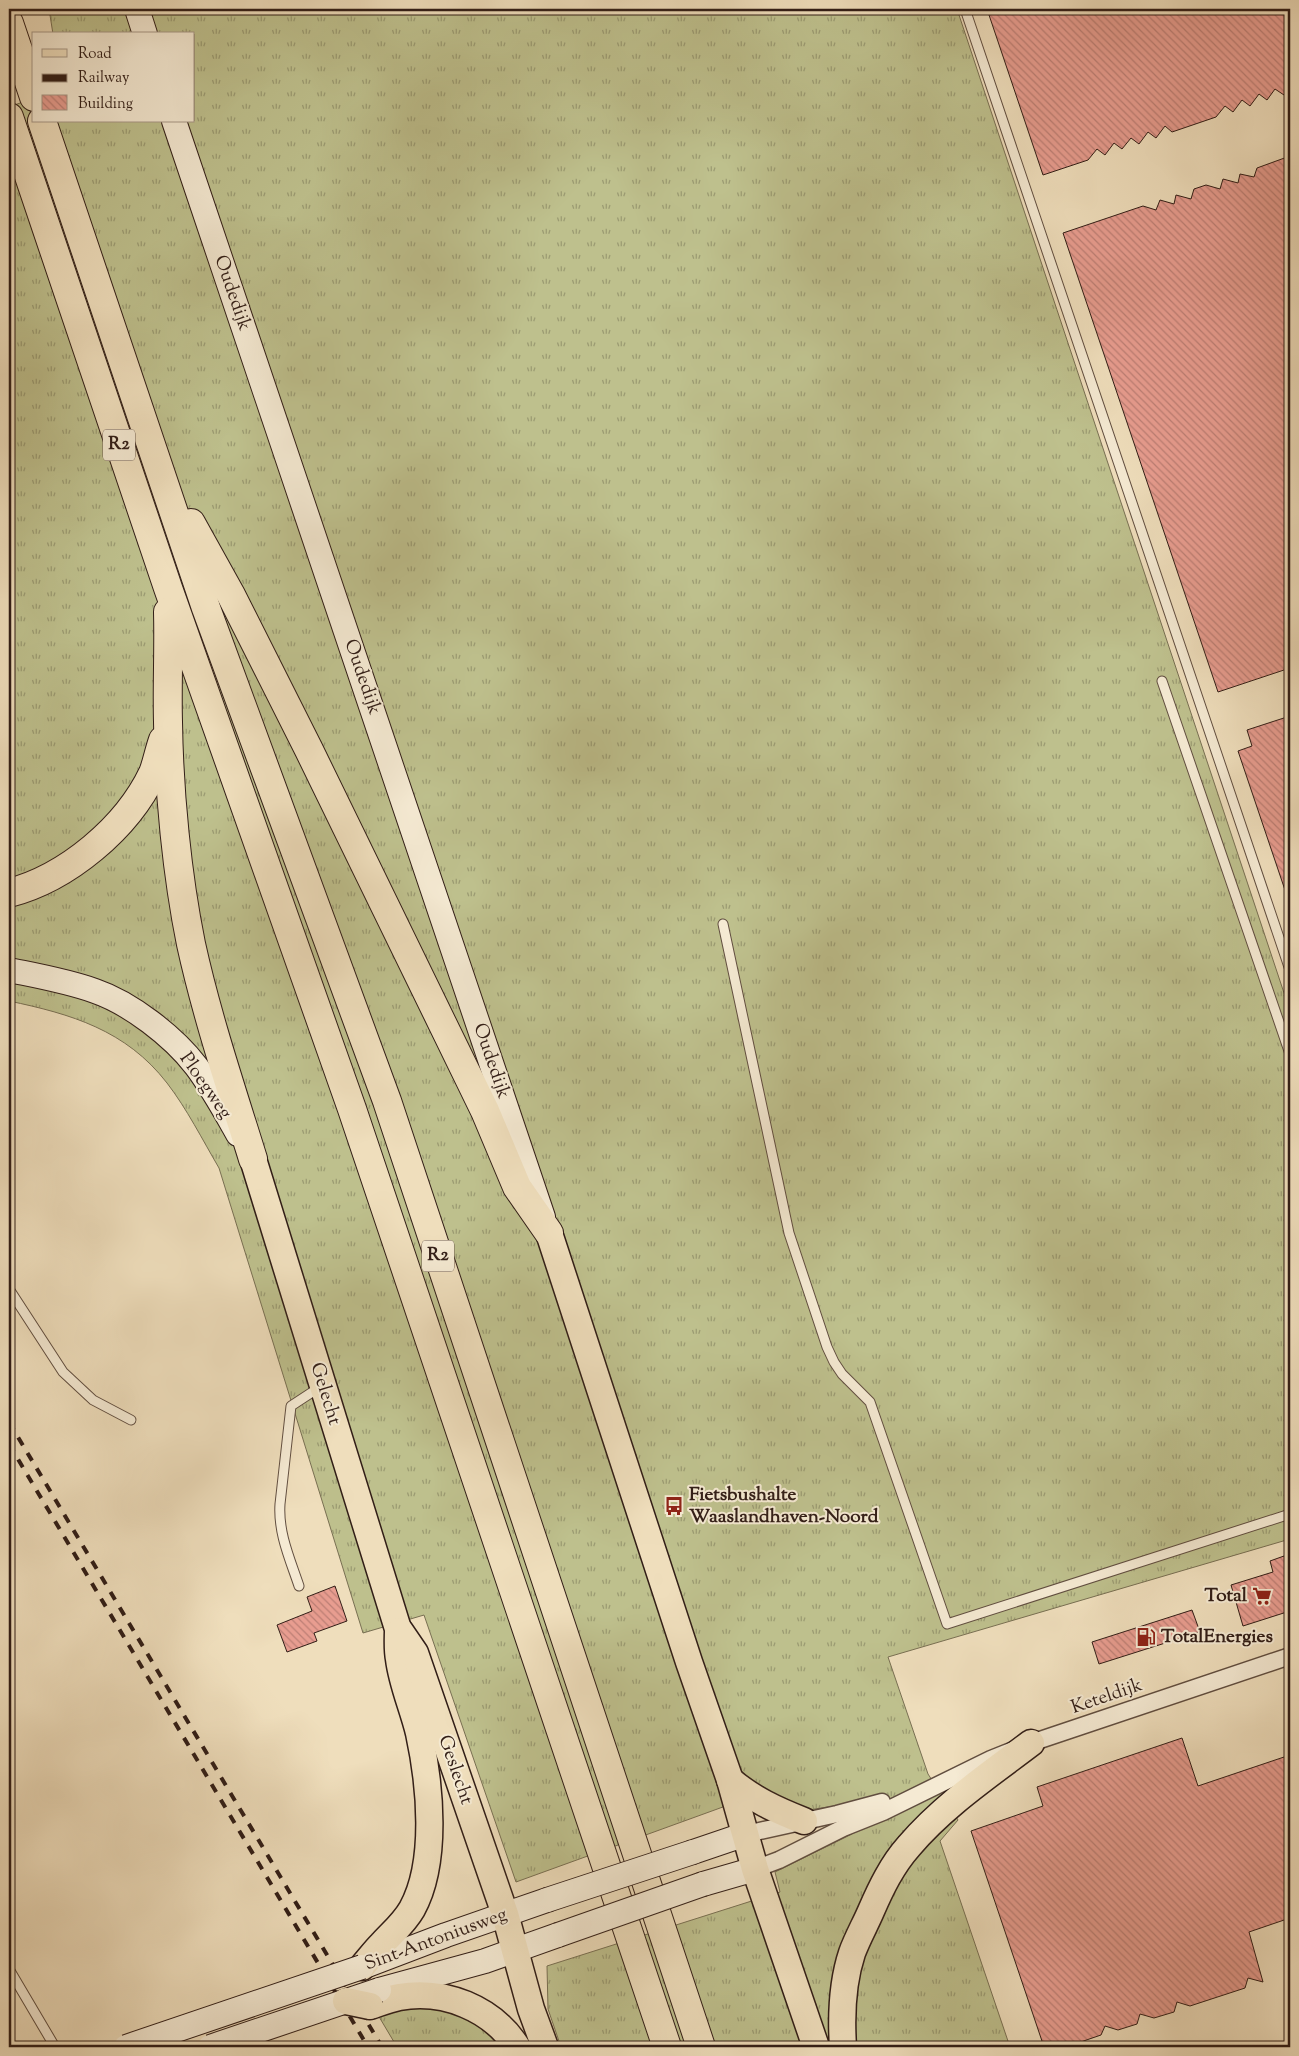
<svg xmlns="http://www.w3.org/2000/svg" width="1299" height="2056" font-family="'Sorts Mill Goudy',serif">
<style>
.grass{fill:url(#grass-tufts);stroke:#786f52}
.building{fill:url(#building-back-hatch);stroke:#321e17}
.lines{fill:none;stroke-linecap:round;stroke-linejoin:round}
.lane-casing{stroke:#614e40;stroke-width:11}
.street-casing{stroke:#614e40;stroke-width:19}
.secondary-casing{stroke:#321e17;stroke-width:26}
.primary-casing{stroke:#321e17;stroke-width:29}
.highway-casing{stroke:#321e17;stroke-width:30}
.lane{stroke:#f5ead3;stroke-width:9}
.street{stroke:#f5ead3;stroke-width:16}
.secondary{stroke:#f5ead3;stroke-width:24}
.primary{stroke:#efdebc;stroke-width:26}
.highway{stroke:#efdebc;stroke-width:28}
.rail{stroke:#321e17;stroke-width:4;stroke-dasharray:9 9;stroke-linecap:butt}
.secondary-bridge-casing{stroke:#321e17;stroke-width:26;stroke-linecap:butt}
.primary-bridge-casing{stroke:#321e17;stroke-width:29;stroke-linecap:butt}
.secondary-bridge{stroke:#f5ead3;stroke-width:24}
.primary-bridge{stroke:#efdebc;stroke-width:26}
.labels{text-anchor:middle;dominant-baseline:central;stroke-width:4;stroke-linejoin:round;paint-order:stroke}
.shield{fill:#f5ead3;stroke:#6c5b4f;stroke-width:1}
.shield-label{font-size:18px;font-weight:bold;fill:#321e17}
.street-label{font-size:19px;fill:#321e17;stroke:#f5ead3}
.poi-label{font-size:19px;font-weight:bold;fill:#321e17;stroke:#f5ead3;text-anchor:start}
</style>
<defs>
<pattern id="grass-tufts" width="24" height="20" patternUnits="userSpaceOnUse" patternTransform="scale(1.25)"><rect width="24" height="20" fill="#bec08d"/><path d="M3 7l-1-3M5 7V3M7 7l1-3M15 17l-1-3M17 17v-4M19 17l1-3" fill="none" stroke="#9b9b72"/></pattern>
<pattern id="building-back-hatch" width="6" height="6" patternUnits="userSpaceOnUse" patternTransform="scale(1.25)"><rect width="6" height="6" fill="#e89d90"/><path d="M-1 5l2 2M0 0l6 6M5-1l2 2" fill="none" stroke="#bd7f75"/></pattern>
</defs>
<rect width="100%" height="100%" fill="#efdebc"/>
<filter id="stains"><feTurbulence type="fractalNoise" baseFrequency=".004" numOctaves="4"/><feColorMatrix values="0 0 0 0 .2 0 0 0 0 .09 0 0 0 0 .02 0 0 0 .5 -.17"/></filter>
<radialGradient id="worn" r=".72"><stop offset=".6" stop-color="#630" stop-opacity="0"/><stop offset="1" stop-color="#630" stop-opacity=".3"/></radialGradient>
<g class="grass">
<path d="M49,9H328L329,11L337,9H957L1290,1011V1539L888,1657L928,1774L958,1820L940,1841L1010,2047H561L548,2009L547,1966L780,1892L775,1872L852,1834L841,1805L802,1811L767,1791L516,1882L424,1615L363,1633L219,1168C202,1139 187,1109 167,1083C126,1030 71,1014 9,1001V107L34,98V121H194V34H53Z"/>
<path d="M421,2004L464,2013L505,2047H397L378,2015Z"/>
</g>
<g class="building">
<path d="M987,9H1290V86L1284,95L1275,89L1267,100L1259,94L1250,106L1242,100L1233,112L1225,106L1216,117L1172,132L1165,126L1156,138L1148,132L1139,144L1131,138L1122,149L1114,143L1105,155L1097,149L1088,160L1043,175Z"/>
<path d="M1290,156V668L1218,692L1063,233L1143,206L1156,210L1160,200L1174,204L1176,195L1191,199L1194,189L1206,185L1220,189L1223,179L1238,183L1240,174L1254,177L1257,168Z"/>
<path d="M1290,716V899H1288L1238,751L1252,746L1247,730Z"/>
<path d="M1284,1556L1290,1575V1611L1243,1626L1231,1585L1273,1572L1270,1561Z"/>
<path d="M335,1586L347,1621L314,1633L317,1641L287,1652L277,1625L312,1611L307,1597Z"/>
<path d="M1192,1610L1200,1632L1099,1664L1092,1642Z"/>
<path d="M1182,1738L1198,1786L1290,1755V1918L1249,1932L1263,1982L1248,1978L1245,1988L1190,2006L1177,2002L1174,2012L1154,2018L1140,2014L1137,2024L1118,2030L1105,2026L1101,2035L1066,2047H1044L971,1831L1043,1806L1037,1787Z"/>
</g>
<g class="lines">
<g class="lane-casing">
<g id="lane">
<path d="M965,9L1290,970"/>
<path d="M1162,681L1290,1054"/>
<path d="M723,924L789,1233L827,1347L834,1362L842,1374L870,1402L947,1624L1290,1514"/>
<path d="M9,1289L63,1372L93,1400L131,1420"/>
<path d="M299,1586C290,1559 278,1533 280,1504L291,1406L320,1387"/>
<path d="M9,1969L55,2047"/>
</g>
</g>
<g class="street-casing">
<g id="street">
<path d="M746,1834L837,1814L882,1802"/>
<path d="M755,1869L779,1860L843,1828L883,1812L991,1759L1031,1743L1290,1656"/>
</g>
</g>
<g class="secondary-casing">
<g id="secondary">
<path d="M137,9L145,34"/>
<path d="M174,121L543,1217"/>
<path d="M9,970C38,976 67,981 95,991C130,1003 173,1036 196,1066C212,1087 225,1111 238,1134"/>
<path d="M693,1852L746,1834"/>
<path d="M703,1884L755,1869"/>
<path d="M362,1967L446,1935L547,1900"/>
<path d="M379,1990L485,1961L558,1935"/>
</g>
</g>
<g class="primary-casing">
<g id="primary">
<path d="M253,1159L398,1629C398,1638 397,1649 399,1659C402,1684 413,1708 419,1733C430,1784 438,1862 412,1909C404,1923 393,1932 382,1944C375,1951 369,1959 362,1967"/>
<path d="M549,1233L689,1662L730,1780L755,1869L816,2047"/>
<path d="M400,1631L415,1653L505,1914L531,2009L545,2047"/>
<path d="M730,1780C752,1799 776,1810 804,1821"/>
<path d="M370,2006C379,2003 389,1999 399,1997C444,1989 492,2008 517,2047"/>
<path d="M843,2047C841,2016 842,1983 852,1953C857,1939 865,1925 871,1911C881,1888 892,1865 909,1846C944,1805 989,1775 1031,1743"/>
</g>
</g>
<g class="highway-casing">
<g id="highway">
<path d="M9,23L34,97"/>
<path d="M9,117L168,588L352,1109L667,2047"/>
<path d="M42,121L206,608L387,1101L701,2047"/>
<path d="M191,523L231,595L309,750L485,1111L517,1187L549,1233"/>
<path d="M168,612C169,649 167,686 168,722C169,793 177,875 191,944C207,1017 231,1088 253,1159"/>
<path d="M9,893C67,878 127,828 153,773C157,763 159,751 163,740"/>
</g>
</g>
<use href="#lane" class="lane"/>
<use href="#street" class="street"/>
<use href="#secondary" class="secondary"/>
<use href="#primary" class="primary"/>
<use href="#highway" class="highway"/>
<g class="rail">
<path d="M9,1422L382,2047"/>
<path d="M9,1444L368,2047"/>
</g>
<g class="secondary-bridge-casing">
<g id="secondary-bridge">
<path d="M547,1900L693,1852"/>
<path d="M558,1935L703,1884"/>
<path d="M126,2047L362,1967"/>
<path d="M210,2047L379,1990"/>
</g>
</g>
<g class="primary-bridge-casing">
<path id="primary-bridge" d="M346,2001L370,2006"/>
</g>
<use href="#secondary-bridge" class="secondary-bridge"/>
<use href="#primary-bridge" class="primary-bridge"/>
</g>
<defs>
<g id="bus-bare" transform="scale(1.5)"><path d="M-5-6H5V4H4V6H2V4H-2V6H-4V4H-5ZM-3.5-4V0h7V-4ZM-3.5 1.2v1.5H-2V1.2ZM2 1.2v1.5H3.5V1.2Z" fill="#8f2418" stroke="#f5ead3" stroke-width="2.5" paint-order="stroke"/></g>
<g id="supermarket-bare" transform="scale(1.5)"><path d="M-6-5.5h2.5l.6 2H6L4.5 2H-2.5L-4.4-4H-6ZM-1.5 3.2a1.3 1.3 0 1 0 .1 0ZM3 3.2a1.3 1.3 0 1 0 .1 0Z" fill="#8f2418" stroke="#f5ead3" stroke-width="2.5" paint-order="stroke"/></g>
<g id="fuel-bare" transform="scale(1.5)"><path d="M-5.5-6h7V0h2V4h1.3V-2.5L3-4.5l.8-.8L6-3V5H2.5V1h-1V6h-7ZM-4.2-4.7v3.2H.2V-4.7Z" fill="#8f2418" stroke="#f5ead3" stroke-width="2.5" paint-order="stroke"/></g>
</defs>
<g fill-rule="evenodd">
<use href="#bus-bare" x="674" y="1506"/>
<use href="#supermarket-bare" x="1262" y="1596"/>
<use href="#fuel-bare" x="1146" y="1637"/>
</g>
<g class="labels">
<g class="shield">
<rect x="103" y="429.5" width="32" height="31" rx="4"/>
<rect x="422" y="1240.5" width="32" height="31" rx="4"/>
</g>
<g class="shield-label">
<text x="119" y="445">R2</text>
<text x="438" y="1256">R2</text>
</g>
<g class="street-label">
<text transform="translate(232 293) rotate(71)">Oudedijk</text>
<text transform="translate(362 677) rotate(71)">Oudedijk</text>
<text transform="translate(491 1061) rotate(71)">Oudedijk</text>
<text transform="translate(205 1086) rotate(55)">Ploegweg</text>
<text transform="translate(325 1394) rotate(73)">Gelecht</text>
<text transform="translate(1107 1697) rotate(-19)">Keteldijk</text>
<text transform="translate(455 1770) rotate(71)">Geslecht</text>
<text transform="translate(436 1940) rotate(-20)">Sint-Antoniusweg</text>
</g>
<g class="poi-label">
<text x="689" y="1495">Fietsbushalte<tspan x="689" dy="22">Waaslandhaven-Noord</tspan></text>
<text x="1247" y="1596" text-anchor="end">Total</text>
<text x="1161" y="1637">TotalEnergies</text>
</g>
</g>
<rect width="1299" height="2056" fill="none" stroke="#efdebc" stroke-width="30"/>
<rect x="10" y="10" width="1279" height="2036" fill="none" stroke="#321e17" stroke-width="2.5"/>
<rect x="15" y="15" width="1269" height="2026" fill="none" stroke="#321e17"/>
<rect x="32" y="32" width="162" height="90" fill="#f5ead3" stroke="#a79888"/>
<rect x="42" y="49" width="25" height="8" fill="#efdebc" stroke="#a79888"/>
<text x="78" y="58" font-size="15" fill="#321e17">Road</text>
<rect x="42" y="74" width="25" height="8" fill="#321e17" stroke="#a79888"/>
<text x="78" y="82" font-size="15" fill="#321e17">Railway</text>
<rect x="42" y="95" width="25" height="15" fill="url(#building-back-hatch)" stroke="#a79888"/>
<text x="78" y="108" font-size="15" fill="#321e17">Building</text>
<rect width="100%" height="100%" filter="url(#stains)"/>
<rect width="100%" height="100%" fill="url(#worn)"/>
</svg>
